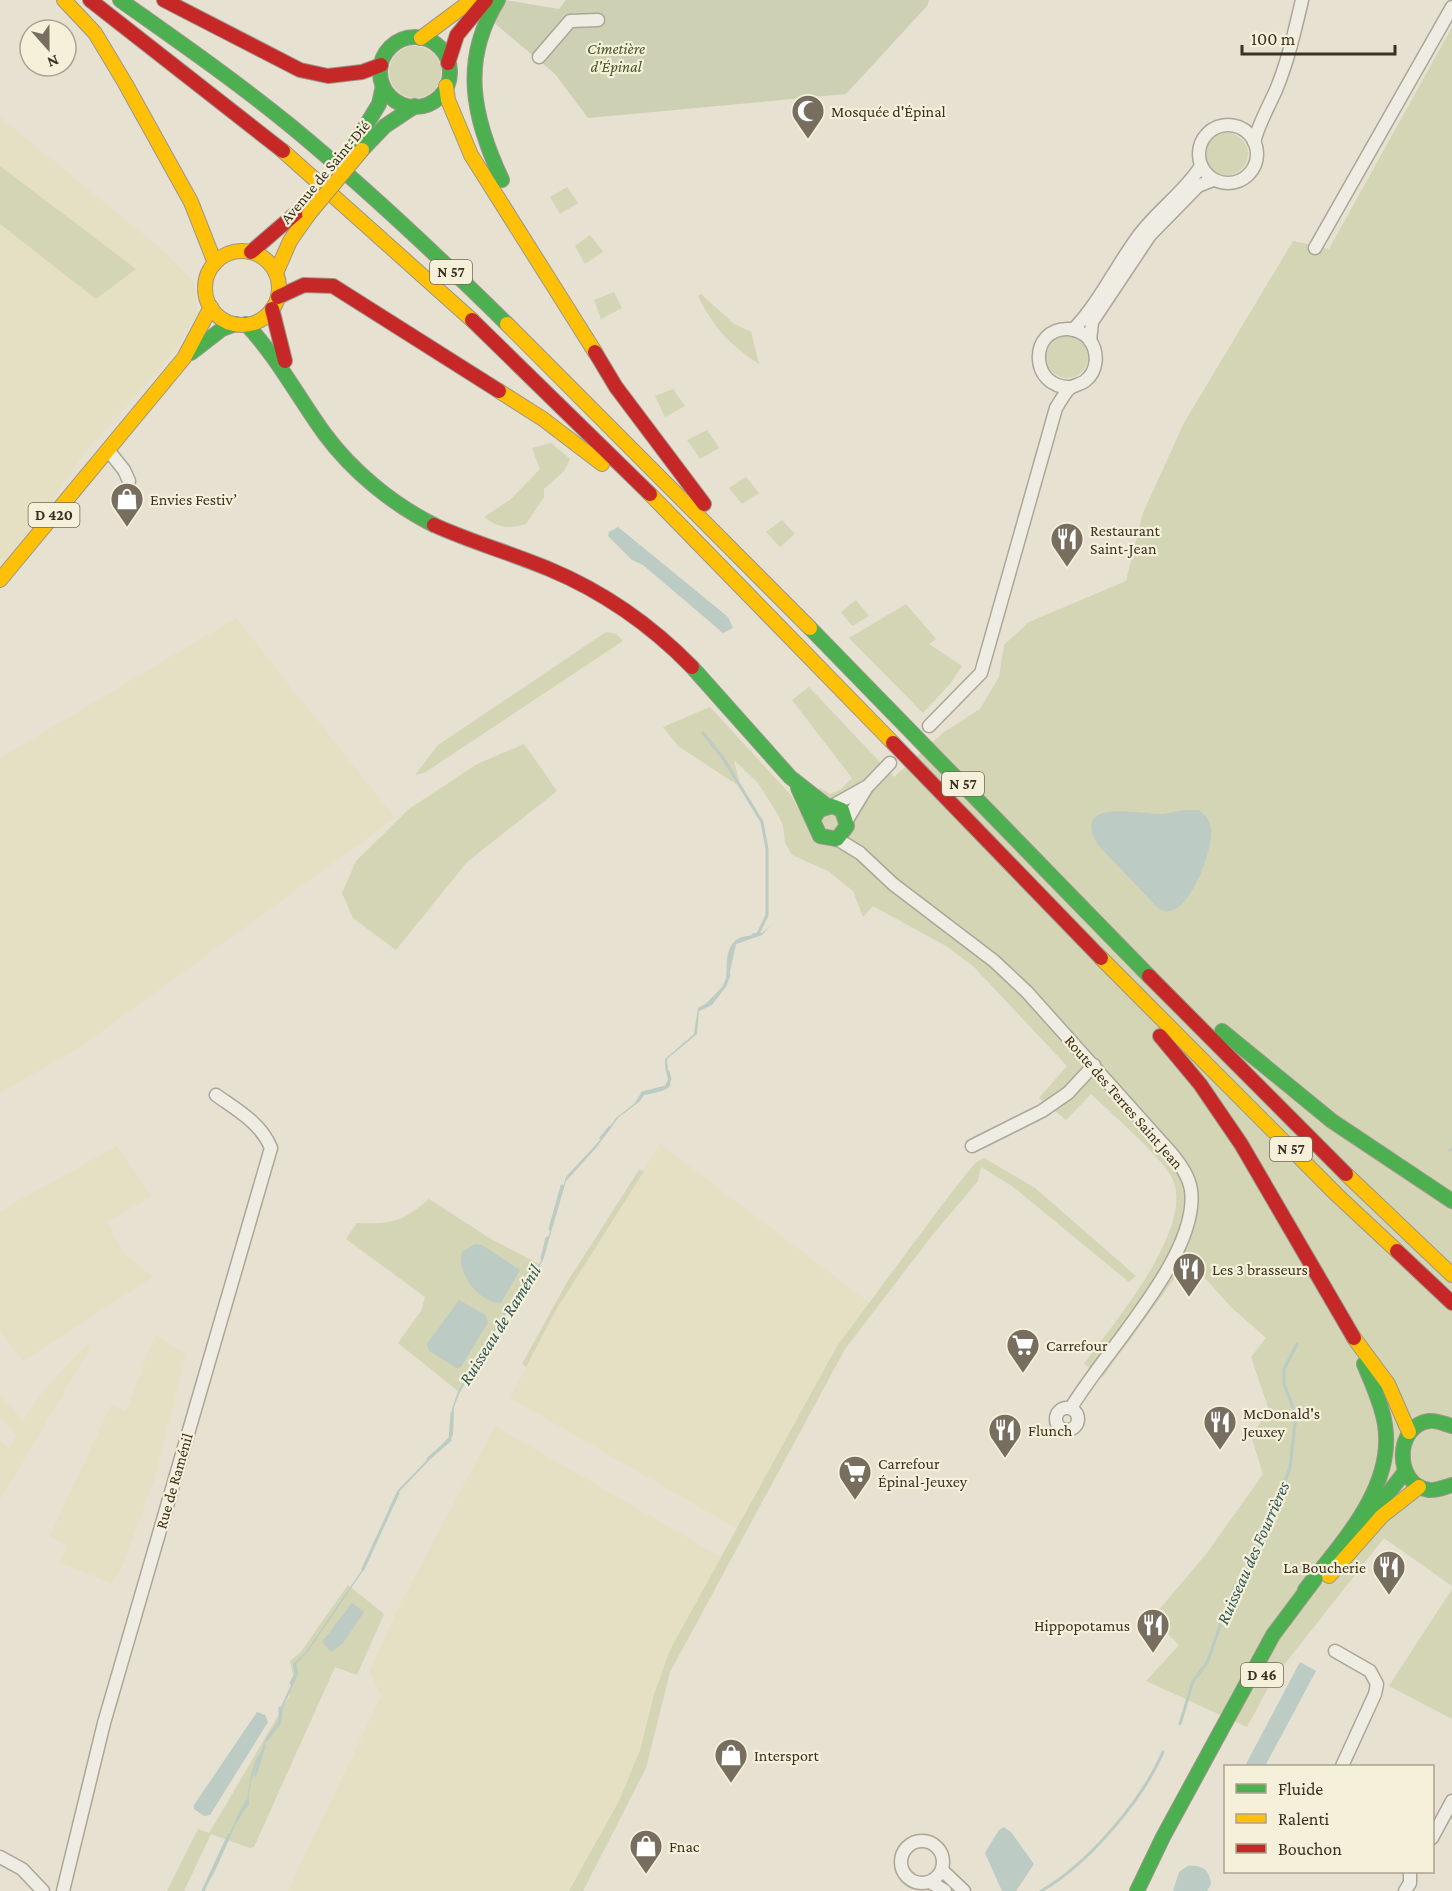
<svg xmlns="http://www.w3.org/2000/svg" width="1452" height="1891" font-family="'Crimson Pro',serif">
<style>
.farmland{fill:#e5e0c3}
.green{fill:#d3d5b4}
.cemetery{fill:#ced0b3}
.water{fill:#bccbc3}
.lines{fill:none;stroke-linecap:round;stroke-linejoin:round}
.stream{stroke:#bccbc3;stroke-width:3}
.street-casing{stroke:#aca699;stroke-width:15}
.fast-casing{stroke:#9b968a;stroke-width:16}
.slow-casing{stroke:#9b968a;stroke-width:16}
.jam-casing{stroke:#9b968a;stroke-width:16}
.street{stroke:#eeece3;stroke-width:12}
.fast{stroke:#4caf50;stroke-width:14}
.slow{stroke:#ffc107;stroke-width:14}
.jam{stroke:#c62828;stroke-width:14}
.slow-bridge-casing{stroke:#918c81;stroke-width:16;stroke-linecap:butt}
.slow-bridge{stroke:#ffc107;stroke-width:14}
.labels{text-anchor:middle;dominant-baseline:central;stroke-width:4.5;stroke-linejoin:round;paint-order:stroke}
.shield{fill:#f5f0d9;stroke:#736a58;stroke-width:1.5}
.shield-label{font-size:15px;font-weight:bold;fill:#3b3021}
.park-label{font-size:16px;font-style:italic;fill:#475728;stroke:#f5f0d9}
.poi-label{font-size:16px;fill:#3b3021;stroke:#f5f0d9;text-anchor:start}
.street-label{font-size:16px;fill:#3b3021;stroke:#f5f0d9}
.water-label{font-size:18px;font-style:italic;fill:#31595a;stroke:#f5f0d9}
</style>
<rect width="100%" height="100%" fill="#e6e1d1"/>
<g class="farmland">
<path d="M0,117L167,254L194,283L198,313L169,359L85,452L0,579Z"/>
<path d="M236,618L395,818L79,1048L0,1093V758Z"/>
<path d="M660,1144L870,1303L837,1346L736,1528L510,1398L556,1310Z"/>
<path d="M117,1146L151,1196L107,1223L124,1254L153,1277L23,1361L0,1331V1211Z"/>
<path d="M155,1335L186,1354L154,1481L122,1567L112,1584L60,1562L68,1546L50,1536L111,1405L126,1411Z"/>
<path d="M88,1344L92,1345L0,1500V1441L9,1449L17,1436L0,1417V1395L23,1421L45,1389Z"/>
<path d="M495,1426L721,1557L670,1650L654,1694L640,1750L620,1799L569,1891H288L381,1696L370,1671L396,1612Z"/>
</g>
<g class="green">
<path d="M1452,27V1586L1384,1538L1273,1679L1247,1727L1146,1681L1179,1645L1152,1618L1207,1553L1263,1474L1251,1436L1269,1410L1251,1357L1266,1338L1232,1308L1186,1257L1179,1272L1103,1377L1084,1364C1112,1325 1194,1230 1173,1180C1164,1159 1110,1112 1091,1094L1066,1120L1039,1098L1067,1066L973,966L946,946L873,906L863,917L853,891L828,871L792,855L785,843L783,825L777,813L758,783L734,760L739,781L736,784L678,746L663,727L710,707L791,795L801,814L820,788L830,794L840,790L852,778L792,700L809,687L894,777L944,732L980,709L999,677L1004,645L1029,622L1126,581L1143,513L1184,423L1293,241L1329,249Z"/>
<circle cx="415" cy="72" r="26"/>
<circle cx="1227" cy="154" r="21"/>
<path d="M0,166L136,269L96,299L0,224Z"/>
<path d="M567,187L578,203L560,214L550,197Z"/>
<path d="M590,235L603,252L585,264L575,246Z"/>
<path d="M614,292L622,308L601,319L594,300Z"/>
<path d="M701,294L734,324L751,332L759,364C730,345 714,328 698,296Z"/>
<circle cx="1067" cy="357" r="21"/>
<path d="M673,389L685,406L665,417L655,396Z"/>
<path d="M707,430L719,448L700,459L687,440Z"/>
<path d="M551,443L570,459L564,471L544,489V497L526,524C508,529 499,528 484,517L511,499L540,469L532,448Z"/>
<path d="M746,477L759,493L742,504L729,488Z"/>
<path d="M782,520L795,534L780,547L766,532Z"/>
<path d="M856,600L869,616L852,626L841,612Z"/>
<path d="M906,604L936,639L929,644L962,666L950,684L923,713L849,638Z"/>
<path d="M606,632L616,634L623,641L424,773L415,775L438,745Z"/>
<path d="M524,744L557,791L467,862L396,950L353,918L342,893L356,861L409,809L477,764Z"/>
<path d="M984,1158L1035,1188L1136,1276L1129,1282L1012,1186L981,1167L978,1181L934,1233L845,1349L670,1672L646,1768L583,1891H569L620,1799L640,1750L654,1694L670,1650L837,1346L951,1193L976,1162Z"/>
<path d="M639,1170L644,1171L556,1310L526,1367L522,1364L566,1284Z"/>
<path d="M429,1199L491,1239L539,1264L492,1332L458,1391L398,1343L421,1311L425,1297L346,1239L357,1223C393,1224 402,1222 429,1199Z"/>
<path d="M348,1585L384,1614L357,1675L335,1667L254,1847L250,1848L211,1834L184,1891H167L198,1829L209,1833L214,1825L289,1697L293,1675L290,1661L300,1653Z"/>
<path d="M1452,1589V1719L1389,1686Z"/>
</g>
<path class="cemetery" d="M505,0L559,9L566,0H929L927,6L846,94L588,118L555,74L492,21Z"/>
<g class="water">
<path d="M618,527L728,617L733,628L723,633L643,565L632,560L608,536L609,532Z"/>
<path d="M1183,810H1199C1206,816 1210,820 1211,830C1213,849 1191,910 1169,911C1165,912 1162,910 1159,909L1098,845C1070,798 1137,814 1160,814C1167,814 1176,811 1183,810Z"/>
<path d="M775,921L762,935L736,944L727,985L712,1005L699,1011L697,1034L667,1059C668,1086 682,1088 644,1095L640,1101L618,1118L596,1148L566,1181L543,1260L521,1297L499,1324L459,1394L454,1407L453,1435L399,1492L365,1568L306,1654L296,1664L298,1674L283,1708L280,1725L265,1743C266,1753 261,1753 258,1761C253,1774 247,1791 249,1805L240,1815L214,1873L203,1891L240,1811L247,1805C248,1790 250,1773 256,1760C260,1752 263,1751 264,1742L280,1721V1709L295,1676L293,1664L305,1653L364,1567L398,1490L450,1436L452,1409L458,1391L502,1315L522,1292L541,1261L566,1177L601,1139L616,1118L635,1103L641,1093C684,1085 664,1086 665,1059L694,1034L698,1008C744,987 716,963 734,942C741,934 752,937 761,933C766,931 771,925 775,921Z"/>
<path d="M475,1244L482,1245L520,1270L501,1303C479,1303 456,1273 462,1252Z"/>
<path d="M459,1300L485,1315L488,1322L461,1367L457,1368L429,1351L427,1344Z"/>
<path d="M352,1603L364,1612L343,1643L331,1652L322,1642Z"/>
<path d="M1300,1662L1316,1671L1265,1766H1245Z"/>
<path d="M257,1712L265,1715L268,1722L210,1815L204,1816L194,1809V1805Z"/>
<path d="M1004,1827L1011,1832L1034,1864L1016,1891H1002L985,1853L999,1830Z"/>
<path d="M1188,1866C1202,1865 1209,1869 1211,1884L1207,1891H1173L1179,1872Z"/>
</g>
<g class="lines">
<g class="stream">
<path d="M703,733L723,758L762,822L767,849V915L758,934L753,935"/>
<path d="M707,1005L724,987L729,975"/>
<path d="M642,1093L666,1087L670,1079L668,1072"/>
<path d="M601,1138L610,1127"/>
<path d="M1450,1150L1452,1149"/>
<path d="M550,1229L562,1186"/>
<path d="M542,1258L547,1238"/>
<path d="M528,1284L539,1267"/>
<path d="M428,1459L450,1440L452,1413"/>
<path d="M363,1569L398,1493"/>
<path d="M291,1683L296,1674L295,1664"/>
<path d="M1180,1724L1193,1681L1207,1663L1227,1606L1235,1586L1244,1578L1266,1531L1290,1468L1296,1415L1284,1384V1369L1297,1344"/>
<path d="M267,1739L280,1721V1708"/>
<path d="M255,1775L264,1747"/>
<path d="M238,1818L247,1801"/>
<path d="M203,1891L229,1835"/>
<path d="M1041,1891C1087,1865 1142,1801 1163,1752"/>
</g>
<g class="street-casing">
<g id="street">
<path d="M539,57L570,21L598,20"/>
<circle cx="1228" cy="154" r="29"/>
<path d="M1254,142C1259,123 1268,108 1276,90C1288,61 1295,30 1302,0"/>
<path d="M1315,248L1452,7"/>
<path d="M1073,330C1099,303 1115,268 1137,238C1155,212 1184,193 1201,166"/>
<path d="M1090,341L1092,322L1150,235L1198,186L1213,180"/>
<path d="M108,450L124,470L129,481"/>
<path d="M929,726L981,673L1056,408C1060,402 1064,394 1069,389C1073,385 1080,385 1085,381C1098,371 1099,352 1089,339C1084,333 1077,330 1069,329C1028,327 1029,389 1071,387"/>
<path d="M832,806L866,787"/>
<path d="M847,820L867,787L890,763"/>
<path d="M837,839L860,853L893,884L994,961L1027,992L1172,1154C1180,1164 1189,1176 1191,1190C1200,1255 1103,1353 1071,1408"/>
<path d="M972,1146L1042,1111L1068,1093L1094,1065"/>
<circle cx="1067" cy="1419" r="11"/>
<path d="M1335,1651L1370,1671L1377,1684L1375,1694L1342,1766"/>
<path d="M1432,1838L1452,1801"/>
<circle cx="922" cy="1862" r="21"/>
<path d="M0,1857L22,1869L43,1891"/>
<path d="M942,1870L964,1891"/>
<path d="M930,1882L945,1891"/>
<path d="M63,1891L104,1723L271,1148C261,1123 237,1110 216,1095"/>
<path d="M1405,1891L1410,1883V1872"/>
</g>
</g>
<g class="fast-casing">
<g id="fast">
<path d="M120,0C178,41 237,82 292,127C367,189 438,256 507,324"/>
<path d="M498,0C460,61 473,118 502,180"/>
<circle cx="415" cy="72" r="35"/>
<path d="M356,142L379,104L383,86"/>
<path d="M362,150L385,126L415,106"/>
<path d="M246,324C277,357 298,397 324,433C352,471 392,504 434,525"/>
<path d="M191,353L222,329L236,324"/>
<path d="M810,628L1149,976"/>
<path d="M692,667L790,777L827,806"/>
<path d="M798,788L820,836L837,839L847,826L842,810L832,806L819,810L813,820"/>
<path d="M1222,1031L1332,1121L1452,1201"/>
<path d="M1452,1426C1445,1424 1436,1420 1429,1421C1394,1426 1394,1485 1429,1490C1436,1491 1445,1487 1452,1485"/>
<path d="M1361,1528L1404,1473"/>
<path d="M1305,1590C1340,1544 1395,1488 1385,1425C1382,1404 1372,1384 1364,1364"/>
<path d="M1137,1891L1163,1837L1273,1635L1315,1579"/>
</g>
</g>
<g class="slow-casing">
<g id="slow">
<path d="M64,0L95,33L125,83L191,202L215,263"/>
<path d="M421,38L472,0"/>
<path d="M446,86L448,100L471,155L595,352"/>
<path d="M283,151L472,320"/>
<circle cx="242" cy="288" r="37"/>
<path d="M276,273L290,241L309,214"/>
<path d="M507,324L810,628"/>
<path d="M499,391L543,419L602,464"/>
<path d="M650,494L893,743"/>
<path d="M0,580L184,358L211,307"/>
<path d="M1101,958L1337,1195L1397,1251"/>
<path d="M1346,1174L1452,1275"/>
<path d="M1354,1338L1388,1384L1409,1432"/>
<path d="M1329,1576L1382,1516L1419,1487"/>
</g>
</g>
<g class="jam-casing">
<g id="jam">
<path d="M90,0L283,151"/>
<path d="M164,0L300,70L328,76L362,72L381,65"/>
<path d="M448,63L457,35L486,0"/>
<path d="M251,252L302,208"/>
<path d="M278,297L304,285L333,286L499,391"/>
<path d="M272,309L285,361"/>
<path d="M472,320L650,494"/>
<path d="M595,352L616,387L704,504"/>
<path d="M434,525C471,542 511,553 549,569C604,592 651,625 692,667"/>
<path d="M893,743L1101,958"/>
<path d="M1149,976L1346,1174"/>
<path d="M1160,1036L1200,1084L1241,1144L1354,1338"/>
<path d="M1397,1251L1452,1303"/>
</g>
</g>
<use href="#street" class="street"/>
<use href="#fast" class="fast"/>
<use href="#slow" class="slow"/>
<use href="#jam" class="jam"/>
<g class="slow-bridge-casing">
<path id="slow-bridge" d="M309,214L362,150"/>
</g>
<use href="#slow-bridge" class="slow-bridge"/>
</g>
<defs>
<g id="mosque-pin" transform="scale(1.725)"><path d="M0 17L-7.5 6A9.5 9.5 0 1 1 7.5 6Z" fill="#776e5f" stroke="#f5f0d9"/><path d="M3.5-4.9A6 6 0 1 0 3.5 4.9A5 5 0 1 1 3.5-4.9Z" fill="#fff"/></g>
<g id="shop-pin" transform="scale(1.725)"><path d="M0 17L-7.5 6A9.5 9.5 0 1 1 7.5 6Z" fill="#776e5f" stroke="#f5f0d9"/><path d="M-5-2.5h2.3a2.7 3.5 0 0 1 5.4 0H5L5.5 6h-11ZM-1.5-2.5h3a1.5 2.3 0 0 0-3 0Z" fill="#fff"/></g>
<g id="restaurant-pin" transform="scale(1.725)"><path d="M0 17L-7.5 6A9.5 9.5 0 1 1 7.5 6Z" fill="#776e5f" stroke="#f5f0d9"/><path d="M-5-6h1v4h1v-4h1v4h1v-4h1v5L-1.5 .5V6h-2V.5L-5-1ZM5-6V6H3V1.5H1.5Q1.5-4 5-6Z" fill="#fff"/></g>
<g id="supermarket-pin" transform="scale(1.725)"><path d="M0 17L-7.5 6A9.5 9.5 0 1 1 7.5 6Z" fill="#776e5f" stroke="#f5f0d9"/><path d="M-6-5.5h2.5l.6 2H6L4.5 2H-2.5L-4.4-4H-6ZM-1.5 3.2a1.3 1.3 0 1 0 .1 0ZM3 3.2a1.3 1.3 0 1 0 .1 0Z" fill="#fff"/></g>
</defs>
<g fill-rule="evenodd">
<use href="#mosque-pin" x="808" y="111"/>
<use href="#shop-pin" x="127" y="499"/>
<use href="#restaurant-pin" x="1067" y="539"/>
<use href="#restaurant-pin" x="1189" y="1269"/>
<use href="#supermarket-pin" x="1023" y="1345"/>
<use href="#restaurant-pin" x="1220" y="1422"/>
<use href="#restaurant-pin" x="1005" y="1430"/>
<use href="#supermarket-pin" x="855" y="1472"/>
<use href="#restaurant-pin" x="1389" y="1567"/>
<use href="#restaurant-pin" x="1153" y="1625"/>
<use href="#shop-pin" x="731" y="1755"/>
<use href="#shop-pin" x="646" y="1846"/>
</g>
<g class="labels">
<g class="shield">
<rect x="430" y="260" width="42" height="24" rx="4.5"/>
<rect x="28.5" y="503" width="51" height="24" rx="4.5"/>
<rect x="942" y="772" width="42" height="24" rx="4.5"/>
<rect x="1270" y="1137" width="42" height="24" rx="4.5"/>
<rect x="1241" y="1663" width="42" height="24" rx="4.5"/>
</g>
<g class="shield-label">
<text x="451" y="272">N 57</text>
<text x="54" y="515">D 420</text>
<text x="963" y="784">N 57</text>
<text x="1291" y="1149">N 57</text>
<text x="1262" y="1675">D 46</text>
</g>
<g class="park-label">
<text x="616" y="48">Cimetière<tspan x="616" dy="18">d'Épinal</tspan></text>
</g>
<g class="poi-label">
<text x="831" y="111">Mosquée d'Épinal</text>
<text x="150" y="499">Envies Festiv’</text>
<text x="1090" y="530">Restaurant<tspan x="1090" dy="18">Saint-Jean</tspan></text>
<text x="1212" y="1269">Les 3 brasseurs</text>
<text x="1046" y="1345">Carrefour</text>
<text x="1243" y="1413">McDonald's<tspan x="1243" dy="18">Jeuxey</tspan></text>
<text x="1028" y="1430">Flunch</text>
<text x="878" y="1463">Carrefour<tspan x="878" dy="18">Épinal-Jeuxey</tspan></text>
<text x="1366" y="1567" text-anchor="end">La Boucherie</text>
<text x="1130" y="1625" text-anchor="end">Hippopotamus</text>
<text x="754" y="1755">Intersport</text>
<text x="669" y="1846">Fnac</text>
</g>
<g class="street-label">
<text transform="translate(325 172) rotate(-50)">Avenue de Saint-Dié</text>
<text transform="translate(1124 1102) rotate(49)">Route des Terres Saint Jean</text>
<text transform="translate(174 1481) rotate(-74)">Rue de Raménil</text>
</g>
<g class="water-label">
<text transform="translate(500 1325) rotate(-58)">Ruisseau de Raménil</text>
<text transform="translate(1253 1553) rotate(-66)">Ruisseau des Fourrières</text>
</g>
</g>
<rect x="1224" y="1765" width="210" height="108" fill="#f5f0d9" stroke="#aba38f" stroke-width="1.5"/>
<rect x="1236" y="1784" width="30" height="9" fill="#4caf50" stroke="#aba38f" stroke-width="1.5"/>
<text x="1278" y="1795" font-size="18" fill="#3b3021">Fluide</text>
<rect x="1236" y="1814" width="30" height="9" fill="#ffc107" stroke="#aba38f" stroke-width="1.5"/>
<text x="1278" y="1825" font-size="18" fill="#3b3021">Ralenti</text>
<rect x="1236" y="1844" width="30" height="9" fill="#c62828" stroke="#aba38f" stroke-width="1.5"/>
<text x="1278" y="1855" font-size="18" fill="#3b3021">Bouchon</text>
<g transform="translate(48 48) rotate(159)"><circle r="28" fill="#f5f0d9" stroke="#aba38f" stroke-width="1.5"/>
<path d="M0-4.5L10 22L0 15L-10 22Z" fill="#776e5f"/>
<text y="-9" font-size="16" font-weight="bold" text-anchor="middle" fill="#3b3021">N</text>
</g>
<path d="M1242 45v9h153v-9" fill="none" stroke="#3b3021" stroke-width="3"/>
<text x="1251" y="45" font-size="18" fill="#3b3021" stroke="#f5f0d9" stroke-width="4.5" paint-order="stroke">100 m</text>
</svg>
